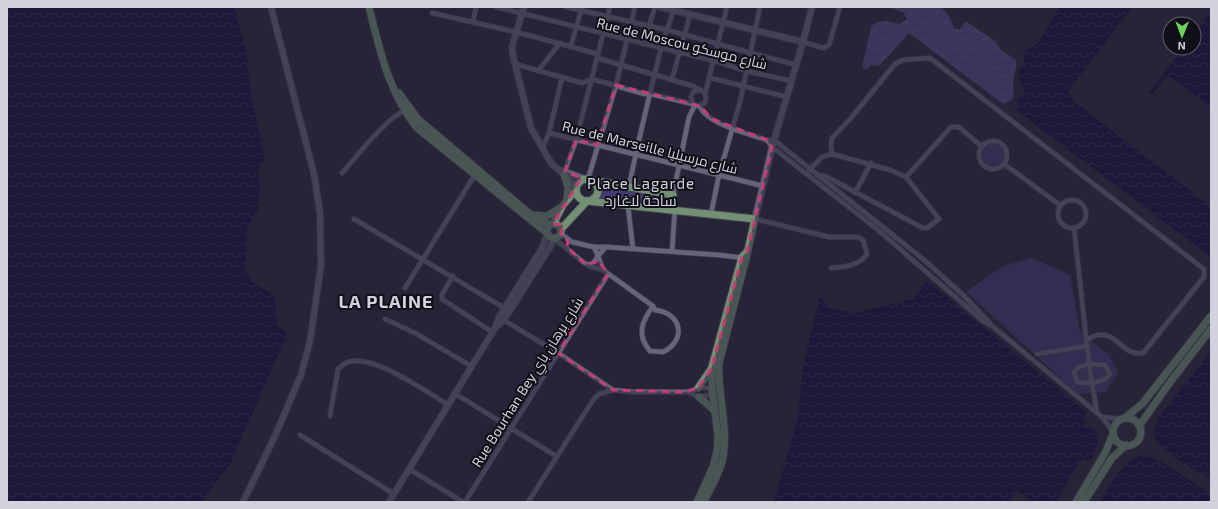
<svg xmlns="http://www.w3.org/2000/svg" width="1218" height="509" font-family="'Exo 2',Cairo,sans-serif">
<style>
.grass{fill:url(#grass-tufts)}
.forest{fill:url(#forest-crowns)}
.green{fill:#423a73}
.water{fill:url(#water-waves)}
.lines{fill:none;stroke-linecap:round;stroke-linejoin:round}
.street-casing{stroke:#424050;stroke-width:6}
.secondary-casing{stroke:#424050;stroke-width:8}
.primary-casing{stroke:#424050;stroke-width:9}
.street{stroke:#66647b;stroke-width:4.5}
.secondary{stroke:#66647b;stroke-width:6}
.primary{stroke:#739075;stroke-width:7}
.marked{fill:none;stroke:#c53d75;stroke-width:3;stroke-dasharray:8 5;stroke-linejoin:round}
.labels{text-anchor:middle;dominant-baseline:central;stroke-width:4;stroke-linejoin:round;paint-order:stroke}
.street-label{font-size:14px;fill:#d2d1de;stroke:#0f0f17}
.neighbourhood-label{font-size:15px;letter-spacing:1px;fill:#d2d1de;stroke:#0f0f17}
.district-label{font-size:18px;font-weight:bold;letter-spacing:1px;fill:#d2d1de;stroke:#0f0f17}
</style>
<defs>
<pattern id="grass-tufts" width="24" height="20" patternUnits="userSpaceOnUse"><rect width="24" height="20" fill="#423a73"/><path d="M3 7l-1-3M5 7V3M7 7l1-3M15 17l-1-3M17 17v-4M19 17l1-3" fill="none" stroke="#5c5586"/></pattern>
<pattern id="forest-crowns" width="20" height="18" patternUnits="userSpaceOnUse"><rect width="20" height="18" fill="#524a86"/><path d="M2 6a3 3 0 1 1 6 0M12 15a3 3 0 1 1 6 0" fill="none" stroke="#6a6397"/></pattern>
<pattern id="water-waves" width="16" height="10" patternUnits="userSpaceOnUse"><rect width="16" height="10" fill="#17073e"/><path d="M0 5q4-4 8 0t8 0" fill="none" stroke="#382a59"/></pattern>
</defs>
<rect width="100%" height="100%" fill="#262437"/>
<circle class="grass" cx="993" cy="155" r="11"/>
<path class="forest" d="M889,7H941L949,16L955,29H960L964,23L967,22L995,41L1000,49L1016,60C1018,68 1014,72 1013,80C1013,88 1015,92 1012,100L1003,104L909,33L879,66L871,65L866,70L862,67L871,27L876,22L888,21L899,24L907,20L904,13Z"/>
<g class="green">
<path d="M601,185L664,196L663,205L599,200L602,192Z"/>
<path d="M1032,258L1070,275L1080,332L1109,355L1118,373L1106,392L1078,394L966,292L1003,266Z"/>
</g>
<g class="water">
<path d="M7,7H234L246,50L252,101L265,158L258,170L260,188L258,210L248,225L245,270L252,281L275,296L277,326L284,330L287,335L231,462L202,502H7Z"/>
<path d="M1059,7H1132L1068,91L1072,100L1211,207V257L1017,111V100L1025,92C1019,77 1014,77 1025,63L1023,54L1024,51L1039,42Z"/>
<path d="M1211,11V107L1171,77L1166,78L1152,95L1149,93L1183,48H1194V33Z"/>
<path d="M927,281L1085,411L1084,425L1088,428L1095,429L1098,443L1092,459L1079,461L1056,502H1028L1030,499L1016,491L1009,502H774L798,418L803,366L820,297L830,308L855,313L913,299Z"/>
<path d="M1211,351V479C1198,471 1160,452 1155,438C1152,431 1156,424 1159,417Z"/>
<path d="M1143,455L1158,460L1211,494V502H1100C1111,486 1123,458 1143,455Z"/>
</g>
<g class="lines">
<g class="street-casing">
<g id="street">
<path d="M496,7L715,61L746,71L792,81"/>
<path d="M566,7L667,30L796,65"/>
<path d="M432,13L516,32L598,54"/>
<path d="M473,22L476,7"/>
<path d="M803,42L823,48L829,45L840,7"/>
<path d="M643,44L655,7"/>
<path d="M571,46L582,7"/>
<path d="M597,58L693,86L704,92L706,96L705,103L698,106L693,104L691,97L693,92L700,90"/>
<path d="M515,64L582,83L592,79L645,94H651L693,104"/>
<path d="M538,71L560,43"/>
<path d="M711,78L787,97"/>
<path d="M672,79L690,15"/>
<path d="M705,94L727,7"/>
<path d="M700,106C706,124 750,134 767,140H774L923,259L963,295L990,323"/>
<path d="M549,133L763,186"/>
<path d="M767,140L772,147L878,230L983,321L992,326L1102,417L1113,432"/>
<circle cx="993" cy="155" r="14"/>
<path d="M542,149L549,133L562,78"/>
<path d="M832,154L831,145L832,138L850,119L895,64L903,60L930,58L1204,269V277L1143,353C1118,357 1117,322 1086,340"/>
<path d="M1004,164L1060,205"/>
<path d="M809,170L822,157L832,154L890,170L906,177L939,219L927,228H923L825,176L817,175"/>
<path d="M342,173C358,155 386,118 407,109"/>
<path d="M564,173L576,140L610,7"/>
<path d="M906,177L951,127H959L982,147"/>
<path d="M588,179L616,85L635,7"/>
<path d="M629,187C638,140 650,94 661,48C665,34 671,21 674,7"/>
<path d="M855,193L871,163"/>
<path d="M673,195L689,117L695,105"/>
<circle cx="1072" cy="214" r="14"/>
<path d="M628,206L633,249"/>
<path d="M711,214L719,175L740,102L760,7"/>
<path d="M354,219L506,309"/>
<path d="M755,219L829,237H858L863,240L867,254C861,265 842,268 831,268"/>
<path d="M1074,228L1089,364L1097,413"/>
<path d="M555,239L584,263C591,267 595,262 598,256L594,247L572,242L561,234"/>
<path d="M606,247L719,255L744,258"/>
<path d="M672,251L675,209"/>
<path d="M589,266L603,270L598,256L606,247H594"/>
<path d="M603,270L653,306L655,310C682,313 687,340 663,352L650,351C636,335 642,321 653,306"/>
<path d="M453,276L442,294V299L492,332"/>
<path d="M405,288L476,173"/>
<path d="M385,319L415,333L471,366"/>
<path d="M502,319L558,353L613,390"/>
<path d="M1037,354L1087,346"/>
<path d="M1089,364L1105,365L1110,374C1104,384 1086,384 1077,382L1074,372L1079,367Z"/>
<path d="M688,392L699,397L714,394"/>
<path d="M454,393L556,456"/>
<path d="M330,416L338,369C341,367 344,363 348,362C372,353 427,392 447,404"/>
<path d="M1102,417L1123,419"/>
<path d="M300,435L394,494"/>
<path d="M409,469L463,502"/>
<path d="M465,502L608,274"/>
<path d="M528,502L593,400L599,394L613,390L632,392H688L702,387L714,389"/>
</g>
</g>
<g class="secondary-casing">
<g id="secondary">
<path d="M524,7L512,47L513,56L531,128L551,163L576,186"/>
<path d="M660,7L803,42"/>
<path d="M560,170L585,179"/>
<path d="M755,219L774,140L803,42L812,7"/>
<path d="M496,327L504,320L555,239"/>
<path d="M243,502L275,436L301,375L310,341L321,266L320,213L314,174L271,7"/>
<path d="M389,502L495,328L499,317L542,248L547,235"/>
</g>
</g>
<g class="primary-casing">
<g id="primary">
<path d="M369,7C380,51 388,91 417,128L547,233"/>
<path d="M399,93L418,119L530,214L550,225"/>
<path d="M564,175L568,187L567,199"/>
<circle cx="587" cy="190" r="11"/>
<path d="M591,180L673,195L670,209"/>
<path d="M535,215L547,216L560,208"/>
<circle cx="554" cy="231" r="7"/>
<path d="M553,224L563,205L576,190"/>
<path d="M561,229L587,201L755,219L746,259L719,363C717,395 730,430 722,462C718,476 710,489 704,502"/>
<path d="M698,388L712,368"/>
<path d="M699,397L714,410"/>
<path d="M1125,418L1143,403L1211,316"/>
<circle cx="1127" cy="432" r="14"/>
<path d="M1139,426L1171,381L1211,329"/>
<path d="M697,502L713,467L717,451L718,436L712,389V367L742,257L747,252"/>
<path d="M1076,502L1105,453L1113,434"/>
<path d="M1084,502L1112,458L1126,445"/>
</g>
</g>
<use href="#street" class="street"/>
<use href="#secondary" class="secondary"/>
<use href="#primary" class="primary"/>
</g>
<path d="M0 0H1218V509H0ZM616,85L700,106L712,119L767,140L772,147L747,252L742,257L712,367L698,388L685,392L613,390L558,353L608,274L599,261L586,265L567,247L568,241L561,234L563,225L553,224L581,178L565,171L576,140L597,145Z" fill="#262437" fill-opacity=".55" fill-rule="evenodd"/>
<path class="marked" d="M616,85L700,106L712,119L767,140L772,147L747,252L742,257L712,367L698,388L685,392L613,390L558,353L608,274L599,261L586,265L567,247L568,241L561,234L563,225L553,224L581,178L565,171L576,140L597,145Z"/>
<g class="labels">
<g class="street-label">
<text transform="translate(682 43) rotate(14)">Rue de Moscou شارع موسكو</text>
<text transform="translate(650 147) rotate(14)">Rue de Marseille شارع مرسيليا</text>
<text transform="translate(527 382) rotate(-58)">Rue Bourhan Bey شارع برهان باي</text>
</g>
<g class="neighbourhood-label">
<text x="641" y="183">Place Lagarde<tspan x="641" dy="17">ساحة لاغارد</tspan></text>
</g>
<g class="district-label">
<text x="386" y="301">LA PLAINE</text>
</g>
</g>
<rect width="1218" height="509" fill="none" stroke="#d2d1de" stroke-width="16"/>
<g transform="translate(1182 36) rotate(181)"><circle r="19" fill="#0f0f17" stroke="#5d5d67"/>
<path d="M0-3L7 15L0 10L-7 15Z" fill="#72d25d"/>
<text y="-6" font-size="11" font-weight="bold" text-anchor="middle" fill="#d2d1de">N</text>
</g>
</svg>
